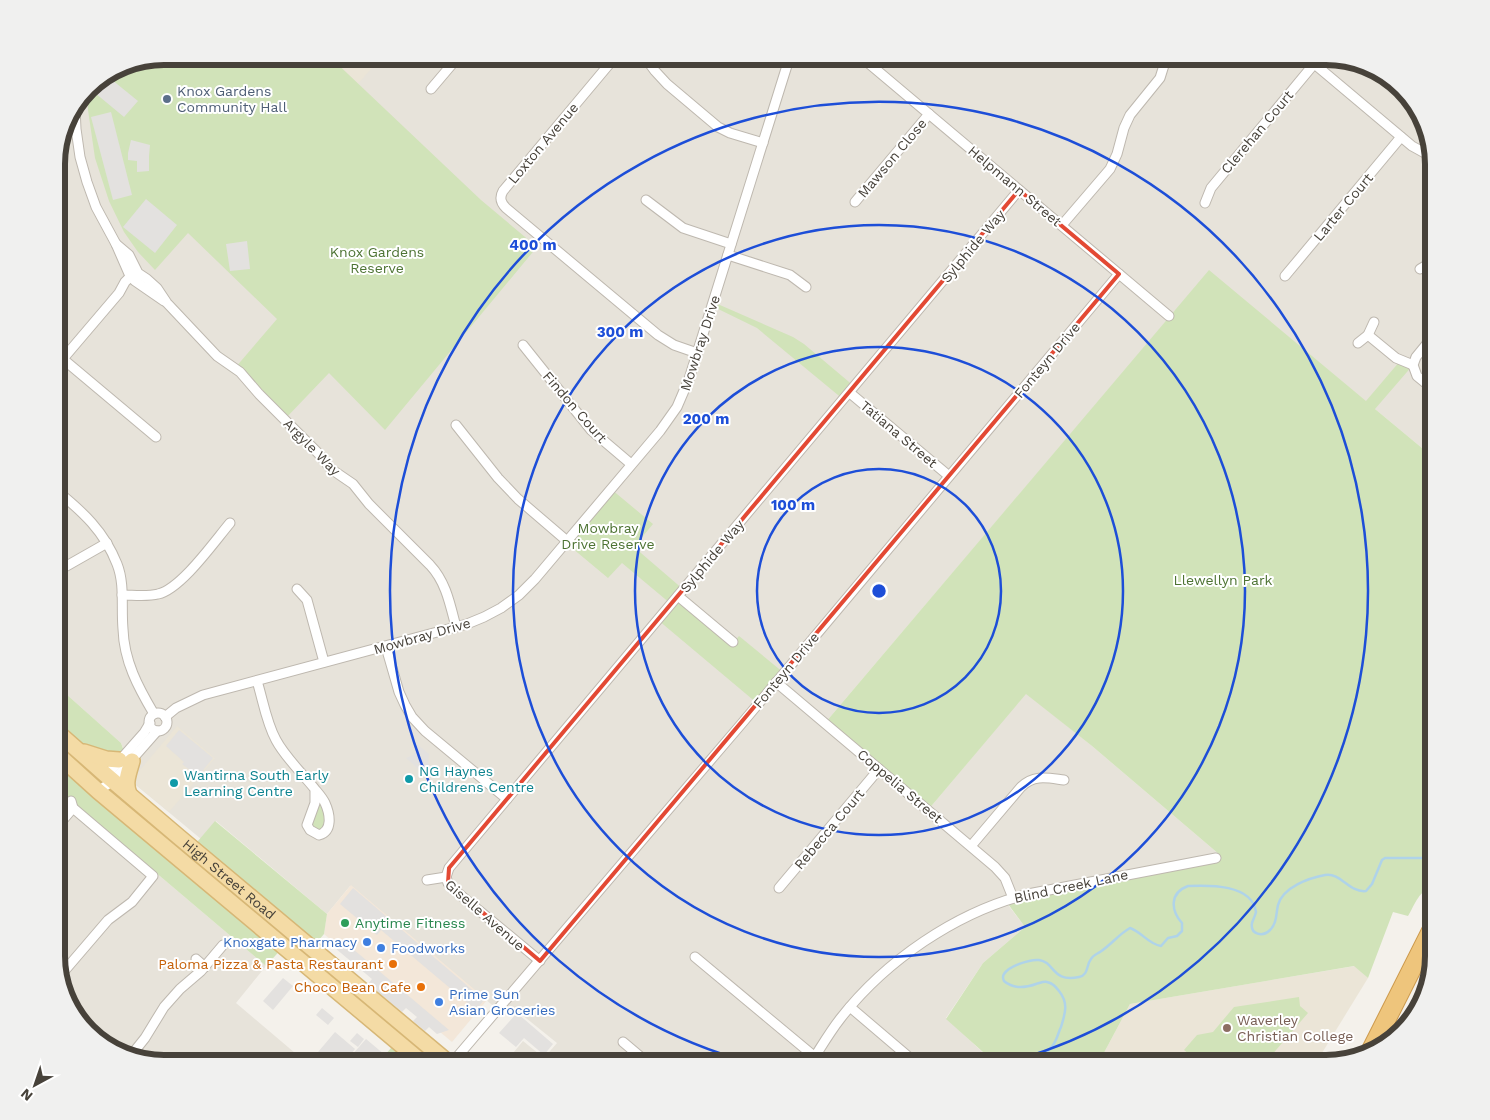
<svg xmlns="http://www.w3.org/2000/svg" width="1490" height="1120" font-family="'Work Sans',sans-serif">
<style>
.residential{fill:#e7e3da}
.commercial{fill:#f3e7d9}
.education{fill:#ebe5d7}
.green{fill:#d1e3b9}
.parking{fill:#e3e1df}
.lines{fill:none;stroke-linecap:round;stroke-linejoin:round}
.stream{stroke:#afd3e9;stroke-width:2.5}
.street-casing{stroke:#beb8af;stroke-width:11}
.primary-casing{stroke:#d7b776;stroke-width:18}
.highway-casing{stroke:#cd9a4c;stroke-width:20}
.street{stroke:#fff;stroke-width:9}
.primary{stroke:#f4dba5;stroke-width:15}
.highway{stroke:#eec57c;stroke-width:18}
.marked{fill:none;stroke:#e34934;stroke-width:4;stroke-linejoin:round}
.ring{fill:none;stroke:#1d4ed8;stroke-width:2.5}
.service-dot{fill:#5c6f8a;stroke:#fff;stroke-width:2}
.culture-dot{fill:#0f9aa8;stroke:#fff;stroke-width:2}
.leisure-dot{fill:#2e9e5b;stroke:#fff;stroke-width:2}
.shop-dot{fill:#3f7fe0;stroke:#fff;stroke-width:2}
.food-dot{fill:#e8710a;stroke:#fff;stroke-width:2}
.education-dot{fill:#8d6e63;stroke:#fff;stroke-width:2}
.labels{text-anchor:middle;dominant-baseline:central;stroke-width:4;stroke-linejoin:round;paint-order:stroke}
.service-label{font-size:14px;fill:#4e5e75;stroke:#fff;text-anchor:start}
.street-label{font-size:14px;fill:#47423a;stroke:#fff}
.park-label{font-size:14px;fill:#4d7333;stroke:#fff}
.culture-label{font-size:14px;fill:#0d838f;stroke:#fff;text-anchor:start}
.leisure-label{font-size:14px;fill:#27864d;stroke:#fff;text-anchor:start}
.shop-label{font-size:14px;fill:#366cbe;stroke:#fff;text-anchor:start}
.food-label{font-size:14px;fill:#c56008;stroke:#fff;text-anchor:end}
.education-label{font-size:14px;fill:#785e54;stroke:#fff;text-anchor:start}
.rim{fill:none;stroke:#47423a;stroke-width:6}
.centre{fill:#1d4ed8;stroke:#fff;stroke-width:2.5}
.ring-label{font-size:15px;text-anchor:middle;font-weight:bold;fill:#1d4ed8;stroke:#fff;stroke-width:4;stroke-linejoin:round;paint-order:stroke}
</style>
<rect width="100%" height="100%" fill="#f4f1eb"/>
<g class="residential">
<path d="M164,56H1326L1392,79L1423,116L1434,164V458L1209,271L825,723L928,810L1026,693L1092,746L1220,855L1216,858L1005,901L1025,927L983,963L946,1018L993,1062L991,1064H504L523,1041L544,1058L557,1043L516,1010L497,1009L350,886L327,914L216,821L201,839L136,785L135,776L121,743L56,685L57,157L67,116L93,83L123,64Z"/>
<path d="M56,788L266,966L236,1003L308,1064H164L98,1041L67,1004L56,963Z"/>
</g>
<path class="commercial" d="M351,885L487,1000L452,1042L324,934L327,914Z"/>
<g class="education">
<path d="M329,56H382L358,84Z"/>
<path d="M177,726L215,758L169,812L136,785L135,776Z"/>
<path d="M1355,966L1368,978L1322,1053L1312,1064H1098L1130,1004Z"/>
</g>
<g class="green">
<path d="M164,56H329L481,200L537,247L385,430L329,373L285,419L235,368L277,319L188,233L155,270L138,252L124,232L109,201L95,158L88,110L87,90L93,83L123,64Z"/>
<path d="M1209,270L1366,401L1400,361L1413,365L1375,409L1434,458V887C1419,889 1415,905 1408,916L1393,912L1368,978L1354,966L1130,1004L1098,1064H991L993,1061L946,1019L983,963L1025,927L1005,900L1216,858L1220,855L1092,746L1026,694L928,810L825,723Z"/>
<path d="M713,302L793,337L804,344L855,387L844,400L757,328L712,306Z"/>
<path d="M611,489L653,524L634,547L684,590L678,596L734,642L739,636L784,673L758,704L658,620L671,604L622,563L608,578L566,543Z"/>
<path d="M56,685L121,743L125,754L106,759L56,731Z"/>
<path d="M56,753L284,946L266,966L56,788Z"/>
<path d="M315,790L329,821L319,835L308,820Z"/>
<path d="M215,821L327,914L324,934L312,948L192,848Z"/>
<path d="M1299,997L1300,1006L1308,1013L1264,1064H1201L1184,1050L1197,1035L1213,1032L1234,1007Z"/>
<path d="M397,1041L424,1064H381L379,1062Z"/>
</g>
<g class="parking">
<path d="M106,75L138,101L124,117L89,88L93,83Z"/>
<path d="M111,112L132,195L113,200L91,117Z"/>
<path d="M131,140L150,145L149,156V171L137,172V161L128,160V153Z"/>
<path d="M146,199L177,225L155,253L123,227Z"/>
<path d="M247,241L250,269L230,271L226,244Z"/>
<path d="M179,730L213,758L196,779L189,773L191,771L182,764L184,762L166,746Z"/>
<path d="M417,744L429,754L428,763L431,766L430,770L423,773L406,758L413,755L416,751Z"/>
<path d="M353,888L484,1000L476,1010L381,930L377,935L340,904Z"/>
<path d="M347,944L449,1030L437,1034L429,1027L425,1031L413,1021L417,1017L406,1008L402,1012L368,984L372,979L335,948Z"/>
<path d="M283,978L293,986L273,1010L263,1001Z"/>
<path d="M322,1008L334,1018L328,1025L316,1015Z"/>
<path d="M517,1013L553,1044L544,1055L524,1038L516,1047L499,1033Z"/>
<path d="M335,1032L355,1049L343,1064H320L313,1058Z"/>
<path d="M357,1033L364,1039L358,1047L350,1041Z"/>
<path d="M366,1039L385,1055L377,1064H369L370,1061L365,1057L360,1062L352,1055Z"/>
</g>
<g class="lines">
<path class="stream" d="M1034,1064C1040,1058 1048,1052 1053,1045C1057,1040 1058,1033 1061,1027C1065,1014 1069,1003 1059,991C1056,987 1053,983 1047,982C1044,981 1040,983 1036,984C1025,988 1013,989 1004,981C1003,978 1002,977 1004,974C1009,966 1030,959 1039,960C1055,962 1052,983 1079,977C1089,975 1086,965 1091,959C1093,955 1097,954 1100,952C1111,945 1119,934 1130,928C1142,932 1148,944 1161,946L1168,938L1177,936L1182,931V923C1171,911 1169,893 1188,886C1209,885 1252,884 1256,912C1255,916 1253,920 1252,923C1250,935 1263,937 1270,930C1277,924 1276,913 1278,905C1283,887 1309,878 1325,875C1341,872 1349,893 1366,891L1372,884L1382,860L1385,858H1424L1434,854"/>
<g class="street-casing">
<g id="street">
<path d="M616,56L503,191C499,198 501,203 506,208L658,335L674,345L697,353"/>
<path d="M644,56L655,71L667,84L718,127L730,133L763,143"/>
<path d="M860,56L1169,316"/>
<path d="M1038,56V57"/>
<path d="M1305,56L1412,146L1432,157"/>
<path d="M431,89L459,56"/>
<path d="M75,107L76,129L80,157L87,182L96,207L116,244L130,276L135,281L164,301"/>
<path d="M646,200L683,228L731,244"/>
<path d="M855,202L929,114"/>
<path d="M1205,203L1211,188L1314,64"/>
<path d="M1062,225L1110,169L1117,154L1124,128L1130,115L1160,78L1165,62"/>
<path d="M116,244L129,255L138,273L147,279L157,288L167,303L217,356L240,372L259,394L318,453L331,469L353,484L369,504L430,565C446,582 450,604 456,627"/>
<path d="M728,255L790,275L806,287"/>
<path d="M1420,269L1430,263L1434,252"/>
<path d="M1285,276L1401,137"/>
<path d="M1368,335L1396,358L1413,365"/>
<path d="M1434,335L1416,357L1413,365L1417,376L1434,390"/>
<path d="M1358,343L1368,335L1374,322"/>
<path d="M523,345L591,430L631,464"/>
<path d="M63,359L156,437"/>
<path d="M56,367L119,293L125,282L134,273"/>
<path d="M850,393L949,476"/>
<path d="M456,425L498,478L518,499L567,541"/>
<path d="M56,490C83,512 104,531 117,564C125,584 121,607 123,629C124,661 138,687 154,714"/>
<path d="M56,572L107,543"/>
<path d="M297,589L307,600L324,662"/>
<path d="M122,595C133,595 147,597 158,594C181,589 214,542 230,523"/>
<path d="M678,596L733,642"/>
<path d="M386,647L399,692L405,705L412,717L425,731L507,799"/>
<path d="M257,681C263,700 266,722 276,740C285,757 301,772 314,788C318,793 322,797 325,803C330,814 333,831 319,835L310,830L307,825L315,803V790"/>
<path d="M776,682L995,867L1005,878L1013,898"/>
<circle cx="158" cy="722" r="9"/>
<path d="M165,717L176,708L203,695L467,624L484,617L501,608L519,595L535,579L660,431L677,407L689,379L790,56"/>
<path d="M105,777L144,733L150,723"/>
<path d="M98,791L113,781L157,731"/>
<path d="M56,828L73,808L71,801"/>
<path d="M971,846L1021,787C1034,774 1048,778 1064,780"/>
<path d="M446,877L449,868L507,799L1019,190"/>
<path d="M427,880L446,877L448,883L452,888L540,961"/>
<path d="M779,888L879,769"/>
<path d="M695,957L815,1057"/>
<path d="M196,959L205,967"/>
<path d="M60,976L108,920L132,902L153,876L73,808"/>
<path d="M850,1007L917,1064"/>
<path d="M623,1042L649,1064"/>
<path d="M133,1053L145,1038L164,1007L180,989L201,971L223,945"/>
<path d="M451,1064L743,722L1119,274"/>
<path d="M810,1064C820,1049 829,1033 840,1019C885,961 956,912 1028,894L1216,858"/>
</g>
</g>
<g class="primary-casing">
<g id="primary">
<path id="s1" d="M56,731L106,775L179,837L450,1064"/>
<path d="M84,752L106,759L119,760"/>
<path d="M56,753L98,791L424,1064"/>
<path d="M129,794C124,783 129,772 132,761"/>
</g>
</g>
<g class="highway-casing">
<path id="highway" d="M1369,1054L1434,925"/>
</g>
<use href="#street" class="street"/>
<use href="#primary" class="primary"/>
<use href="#highway" class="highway"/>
</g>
<path class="marked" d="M1019,190L1119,274L540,961L448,883L449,868Z"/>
<g class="ring">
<circle cx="879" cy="591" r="122"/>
<circle cx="879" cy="591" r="244"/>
<circle cx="879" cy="591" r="366"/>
<path d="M752 1063A489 489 0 1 1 1006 1063"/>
</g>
<circle class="service-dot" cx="167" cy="99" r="5"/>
<g class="culture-dot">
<circle cx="409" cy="779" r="5"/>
<circle cx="174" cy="783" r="5"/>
</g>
<circle class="leisure-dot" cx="345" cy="923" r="5"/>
<g class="shop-dot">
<circle cx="367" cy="942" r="5"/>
<circle cx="381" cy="948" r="5"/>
<circle cx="439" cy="1002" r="5"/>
</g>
<g class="food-dot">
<circle cx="393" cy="964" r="5"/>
<circle cx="421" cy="987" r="5"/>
</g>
<circle class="education-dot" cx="1227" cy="1028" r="5"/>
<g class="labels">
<g class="service-label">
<text x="177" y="91">Knox Gardens<tspan x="177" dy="16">Community Hall</tspan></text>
</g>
<g class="street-label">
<text transform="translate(1257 132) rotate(-50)">Clerehan Court</text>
<text transform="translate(543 143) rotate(-50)">Loxton Avenue</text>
<text transform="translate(892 158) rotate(-50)">Mawson Close</text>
<text transform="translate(1015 186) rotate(40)">Helpmann Street</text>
<text transform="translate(1343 207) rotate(-50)">Larter Court</text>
<text transform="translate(973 246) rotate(-50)">Sylphide Way</text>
<text transform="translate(700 343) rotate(-72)">Mowbray Drive</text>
<text transform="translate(1047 360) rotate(-50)">Fonteyn Drive</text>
<text transform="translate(575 407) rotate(49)">Findon Court</text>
<text transform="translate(899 434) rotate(40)">Tatiana Street</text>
<text transform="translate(312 447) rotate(45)">Argyle Way</text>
<text transform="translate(712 556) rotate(-50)">Sylphide Way</text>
<text transform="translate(422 636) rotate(-16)">Mowbray Drive</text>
<text transform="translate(786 670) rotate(-50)">Fonteyn Drive</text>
<text transform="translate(900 786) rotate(40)">Coppelia Street</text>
<text transform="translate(829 829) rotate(-50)">Rebecca Court</text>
<text stroke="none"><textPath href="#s1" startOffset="228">High Street Road</textPath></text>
<text transform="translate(1071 886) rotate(-12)">Blind Creek Lane</text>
<text transform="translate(485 915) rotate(41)">Giselle Avenue</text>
</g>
<g class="park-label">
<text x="377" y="252">Knox Gardens<tspan x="377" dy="16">Reserve</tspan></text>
<text x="608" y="528">Mowbray<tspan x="608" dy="16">Drive Reserve</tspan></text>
<text x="1223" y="580">Llewellyn Park</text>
</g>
<g class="culture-label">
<text x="419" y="771">NG Haynes<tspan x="419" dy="16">Childrens Centre</tspan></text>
<text x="184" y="775">Wantirna South Early<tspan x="184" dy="16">Learning Centre</tspan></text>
</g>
<g class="leisure-label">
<text x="355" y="923">Anytime Fitness</text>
</g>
<g class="shop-label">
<text x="357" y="942" text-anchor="end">Knoxgate Pharmacy</text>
<text x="391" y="948">Foodworks</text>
<text x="449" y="994">Prime Sun<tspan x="449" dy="16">Asian Groceries</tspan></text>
</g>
<g class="food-label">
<text x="383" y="964">Paloma Pizza &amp; Pasta Restaurant</text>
<text x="411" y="987">Choco Bean Cafe</text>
</g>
<g class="education-label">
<text x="1237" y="1020">Waverley<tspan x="1237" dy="16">Christian College</tspan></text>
</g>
</g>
<path d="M0 0H1490V1120H0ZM164 65H1326A99 99 0 0 1 1425 164V956A99 99 0 0 1 1326 1055H164A99 99 0 0 1 65 956V164A99 99 0 0 1 164 65Z" fill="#f0f0ef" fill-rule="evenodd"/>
<path class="rim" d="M164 65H1326A99 99 0 0 1 1425 164V956A99 99 0 0 1 1326 1055H164A99 99 0 0 1 65 956V164A99 99 0 0 1 164 65Z"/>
<circle cx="879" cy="591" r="8" class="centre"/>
<g class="ring-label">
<text x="533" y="250">400 m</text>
<text x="620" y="337">300 m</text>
<text x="706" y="424">200 m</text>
<text x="793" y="510">100 m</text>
</g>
<g transform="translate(35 1085) rotate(220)" stroke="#ffffff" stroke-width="4" paint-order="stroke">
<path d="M0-4L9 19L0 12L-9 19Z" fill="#47423a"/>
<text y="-8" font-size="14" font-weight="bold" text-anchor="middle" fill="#47423a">N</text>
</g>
</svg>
